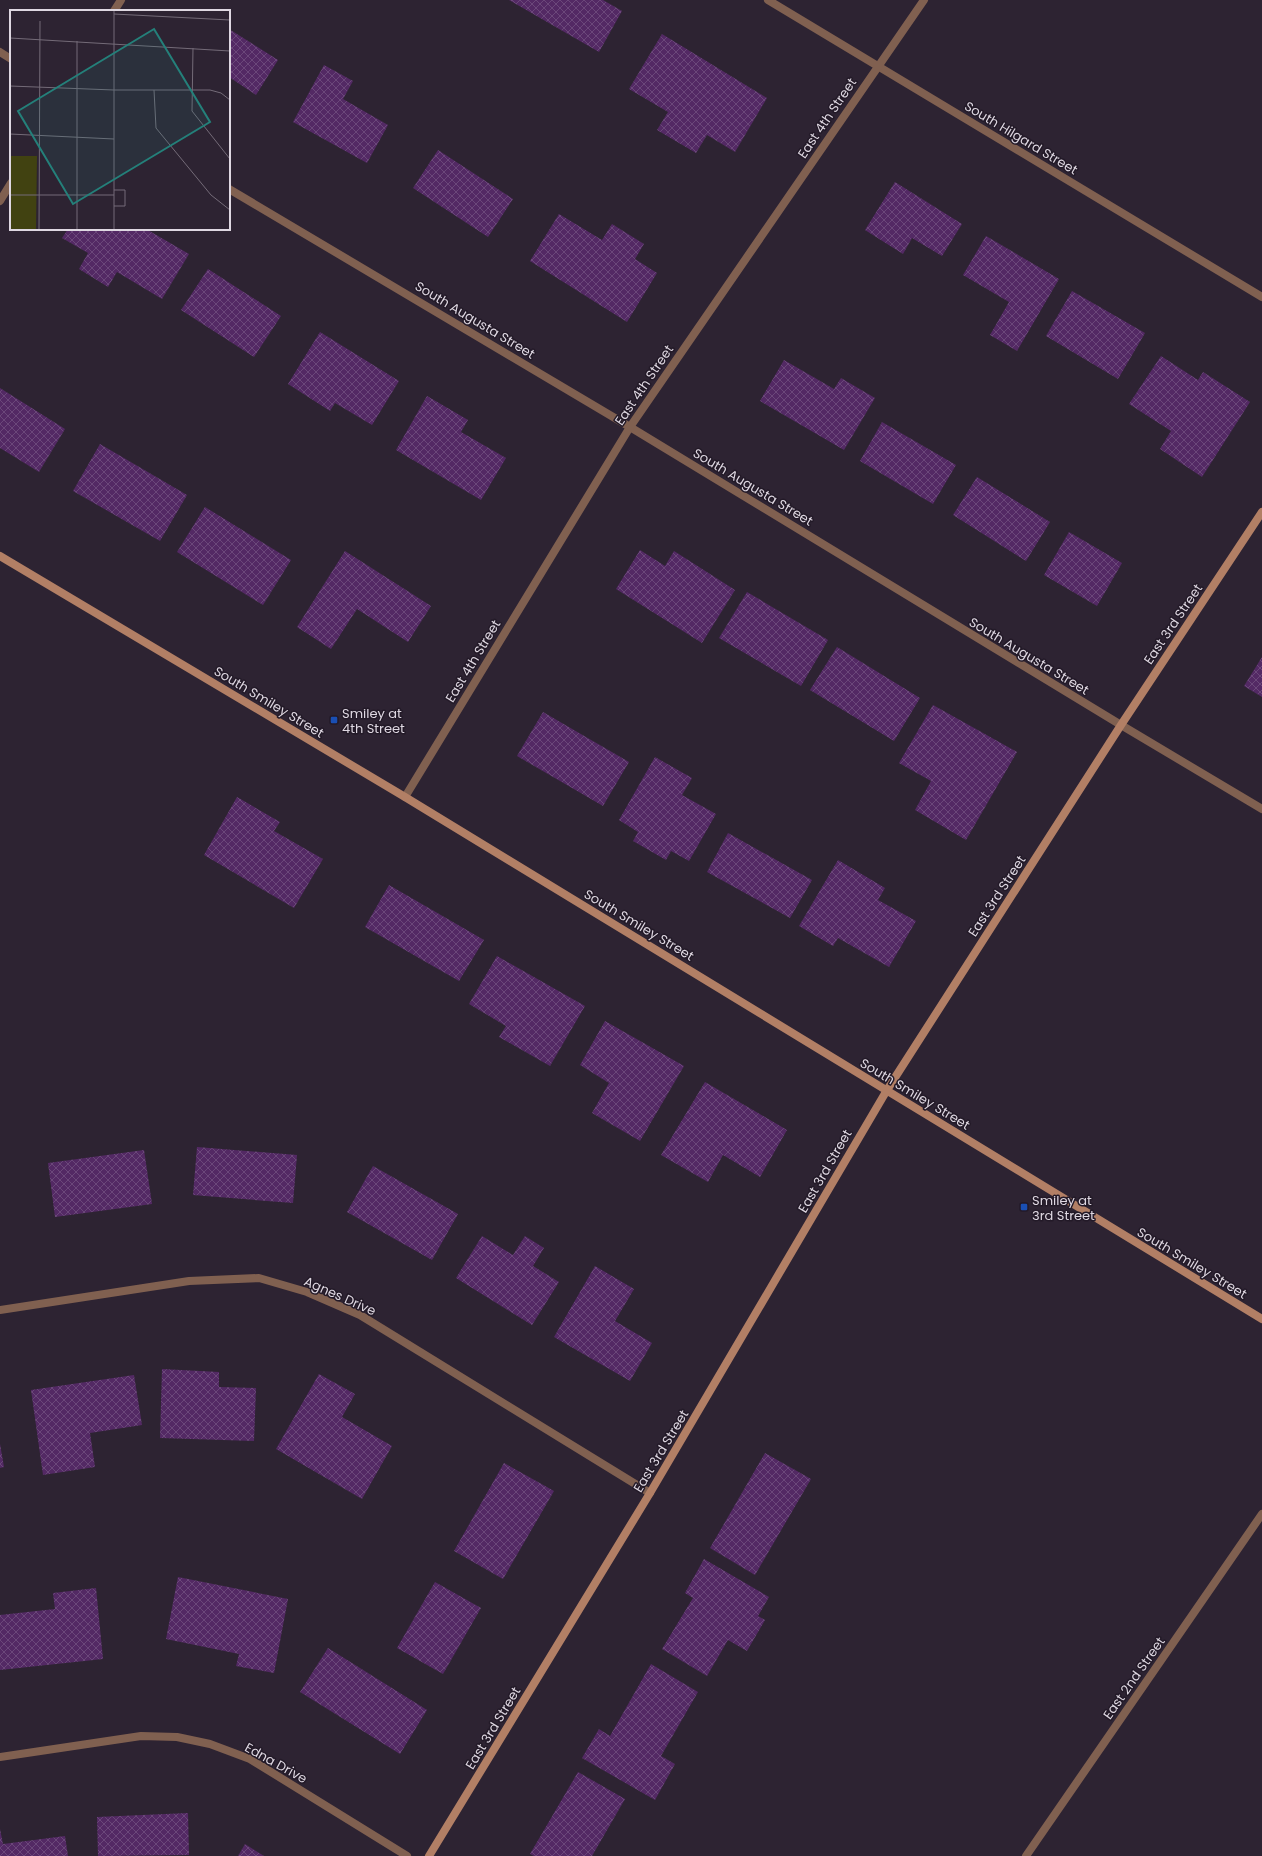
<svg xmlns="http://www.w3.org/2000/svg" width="1262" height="1856" font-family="Poppins,sans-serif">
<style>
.building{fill:url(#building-cross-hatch)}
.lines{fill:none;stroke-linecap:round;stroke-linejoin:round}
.street{stroke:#806050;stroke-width:8}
.secondary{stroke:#b27f65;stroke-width:8}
.transit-dot{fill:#1a4fb4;stroke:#231a28;stroke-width:1.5}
.labels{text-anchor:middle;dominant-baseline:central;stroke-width:3;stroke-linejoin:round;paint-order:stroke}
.street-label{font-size:13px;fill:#dfd8e2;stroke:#231a28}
.poi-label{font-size:13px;fill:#dfd8e2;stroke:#231a28;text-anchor:start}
.inset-road{fill:none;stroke:#746b78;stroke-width:1}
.view{fill:#24807a;fill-opacity:0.15;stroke:#24807a;stroke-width:2}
.inset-edge{fill:none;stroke:#dfd8e2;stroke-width:2}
</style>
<defs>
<pattern id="building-cross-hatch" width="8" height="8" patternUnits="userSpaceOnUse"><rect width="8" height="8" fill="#532964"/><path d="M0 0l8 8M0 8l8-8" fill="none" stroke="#6b477a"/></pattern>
</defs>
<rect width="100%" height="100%" fill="#2d2332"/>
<g class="building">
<path d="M509,0H603L622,11L599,52Z"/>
<path d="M229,29L278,60L256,95L229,77Z"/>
<path d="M662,34L767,98L735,152L707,135L696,153L657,130L668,112L629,89Z"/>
<path d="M324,65L353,81L343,99L388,125L367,163L293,122Z"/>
<path d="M438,150L513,199L488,237L413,188Z"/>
<path d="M895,182L962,224L942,256L912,238L903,254L865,230Z"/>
<path d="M559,214L602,240L612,224L644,244L635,259L657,273L627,322L530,261Z"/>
<path d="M68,229H146L189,254L162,299L117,272L108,287L79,269L88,253L62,238Z"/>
<path d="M986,236L1059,279L1017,351L990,335L1009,302L963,275Z"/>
<path d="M208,269L281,316L254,357L181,310Z"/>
<path d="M1072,291L1145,333L1118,379L1046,336Z"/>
<path d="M320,332L399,381L372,425L335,403L330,411L288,384Z"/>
<path d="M1161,356L1198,380L1203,372L1250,402L1202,477L1160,449L1171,431L1129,404Z"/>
<path d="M784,360L834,389L841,378L875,398L844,450L760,401Z"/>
<path d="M0,388L65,429L39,472L0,448Z"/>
<path d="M427,396L468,420L461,432L506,458L481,500L396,450Z"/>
<path d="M882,422L956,465L933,504L860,461Z"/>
<path d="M100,444L187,495L160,541L73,491Z"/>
<path d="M977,477L1050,522L1026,561L953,515Z"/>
<path d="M205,507L291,560L263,605L177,552Z"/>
<path d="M1069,532L1122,563L1097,606L1044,575Z"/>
<path d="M640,550L665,566L674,551L735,590L702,643L616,589Z"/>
<path d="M345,551L431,606L408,642L357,609L331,649L297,627Z"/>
<path d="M747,592L828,640L801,686L719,638Z"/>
<path d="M837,647L920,698L894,741L810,690Z"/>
<path d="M1262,657V697L1244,686Z"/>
<path d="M933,705L1017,752L966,840L915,810L931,781L899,763Z"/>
<path d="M543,712L629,762L603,806L517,756Z"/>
<path d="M655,757L692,778L682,795L716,814L689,861L671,851L666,860L633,841L638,832L619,820Z"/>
<path d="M237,797L280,822L274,831L323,859L294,908L204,855Z"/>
<path d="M728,833L812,880L790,918L707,872Z"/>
<path d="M838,860L885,888L878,900L916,921L889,967L838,938L833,946L799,926Z"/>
<path d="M389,885L484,940L459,981L365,927Z"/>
<path d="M497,956L585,1006L550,1066L499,1037L506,1026L469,1004Z"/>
<path d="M605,1021L684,1066L640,1141L592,1113L609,1083L580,1065Z"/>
<path d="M705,1082L787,1130L760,1177L723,1155L708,1182L661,1155Z"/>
<path d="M197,1147L297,1155L293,1203L193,1195Z"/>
<path d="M144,1150L152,1204L55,1217L48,1163Z"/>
<path d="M373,1166L458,1214L432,1260L347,1212Z"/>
<path d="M482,1236L513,1255L525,1236L544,1248L533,1266L559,1282L532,1325L456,1278Z"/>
<path d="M595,1266L634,1289L615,1321L652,1343L630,1381L554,1337Z"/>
<path d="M162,1369L219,1372V1387L256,1388L254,1441L160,1438Z"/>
<path d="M319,1374L355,1394L342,1417L392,1446L362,1499L276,1449Z"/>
<path d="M134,1375L142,1425L90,1433L95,1467L43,1475L31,1390Z"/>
<path d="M0,1444L4,1467L0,1468Z"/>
<path d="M765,1453L811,1479L755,1575L710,1548Z"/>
<path d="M504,1463L554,1491L503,1579L454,1551Z"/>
<path d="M704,1559L769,1597L758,1616L765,1620L747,1651L728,1640L707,1676L662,1649L693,1598L685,1593Z"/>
<path d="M178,1577L288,1599L274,1673L236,1666L239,1654L166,1639Z"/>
<path d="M435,1582L481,1608L443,1674L397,1648Z"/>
<path d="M96,1588L103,1659L0,1670V1615L55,1609L53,1593Z"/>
<path d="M328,1648L427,1710L400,1754L300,1692Z"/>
<path d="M651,1664L698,1692L661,1756L675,1764L655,1800L582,1758L599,1729L610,1736Z"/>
<path d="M578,1772L625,1799L592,1856H534L530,1854Z"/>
<path d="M188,1813L189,1855L98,1856L97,1817Z"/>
<path d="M0,1829L3,1844L65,1836L68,1856H0Z"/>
<path d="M245,1844L264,1856H238Z"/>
</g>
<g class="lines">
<g class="street">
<path d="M768,0L1262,297"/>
<path d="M114,11L121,0"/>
<path d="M0,52L11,59"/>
<path d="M229,189L630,427L1121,725L1262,809"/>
<path d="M0,201L11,183"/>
<path d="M405,797L630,427L924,0"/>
<path d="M0,1310L189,1281L259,1278L307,1292L360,1315L650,1493"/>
<path d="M0,1757L141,1736L177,1737L210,1744L250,1759L407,1856"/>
<path d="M1026,1856L1262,1514"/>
</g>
<g class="secondary">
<path d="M0,556L405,797L1262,1319"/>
<path d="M429,1856L650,1493L887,1090L1121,725L1262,512"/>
</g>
</g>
<g class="transit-dot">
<rect x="330" y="716" width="8" height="8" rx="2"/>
<rect x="1020" y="1203" width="8" height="8" rx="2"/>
</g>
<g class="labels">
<g class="street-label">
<text transform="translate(827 118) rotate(-56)">East 4th Street</text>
<text transform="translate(1021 138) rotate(31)">South Hilgard Street</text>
<text transform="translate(475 320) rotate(31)">South Augusta Street</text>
<text transform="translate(644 385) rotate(-56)">East 4th Street</text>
<text transform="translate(753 487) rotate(31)">South Augusta Street</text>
<text transform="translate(1173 624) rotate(-56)">East 3rd Street</text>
<text transform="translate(1029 656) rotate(31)">South Augusta Street</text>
<text transform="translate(473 661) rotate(-59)">East 4th Street</text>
<text transform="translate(269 702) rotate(31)">South Smiley Street</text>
<text transform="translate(997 896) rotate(-57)">East 3rd Street</text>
<text transform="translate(639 925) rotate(31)">South Smiley Street</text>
<text transform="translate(915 1094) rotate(31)">South Smiley Street</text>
<text transform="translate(825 1171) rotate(-60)">East 3rd Street</text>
<text transform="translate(1192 1263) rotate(31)">South Smiley Street</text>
<text transform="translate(340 1296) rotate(24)">Agnes Drive</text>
<text transform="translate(661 1451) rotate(-59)">East 3rd Street</text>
<text transform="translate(1134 1678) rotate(-55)">East 2nd Street</text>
<text transform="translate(493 1728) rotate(-59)">East 3rd Street</text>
<text transform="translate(276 1763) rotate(29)">Edna Drive</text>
</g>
<g class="poi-label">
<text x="342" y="713">Smiley at<tspan x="342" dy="15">4th Street</tspan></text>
<text x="1032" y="1200">Smiley at<tspan x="1032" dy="15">3rd Street</tspan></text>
</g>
</g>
<g transform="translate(10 10)">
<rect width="220" height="220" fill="#2d2332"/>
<path d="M0,146H27L26,220H0Z" fill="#414211"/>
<path class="inset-road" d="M104,4L220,10M0,28L220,41M67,31V220M183,38L182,101L220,149M0,76L104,80H200L211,83L220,90M144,80L146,118L201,185L220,200M0,124L104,129M104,180H115V196H104M0,185H104M29,220L30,11M104,220V0"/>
<path class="view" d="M144,19L200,112L63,194L8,101Z"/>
<rect width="220" height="220" class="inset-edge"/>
</g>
</svg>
